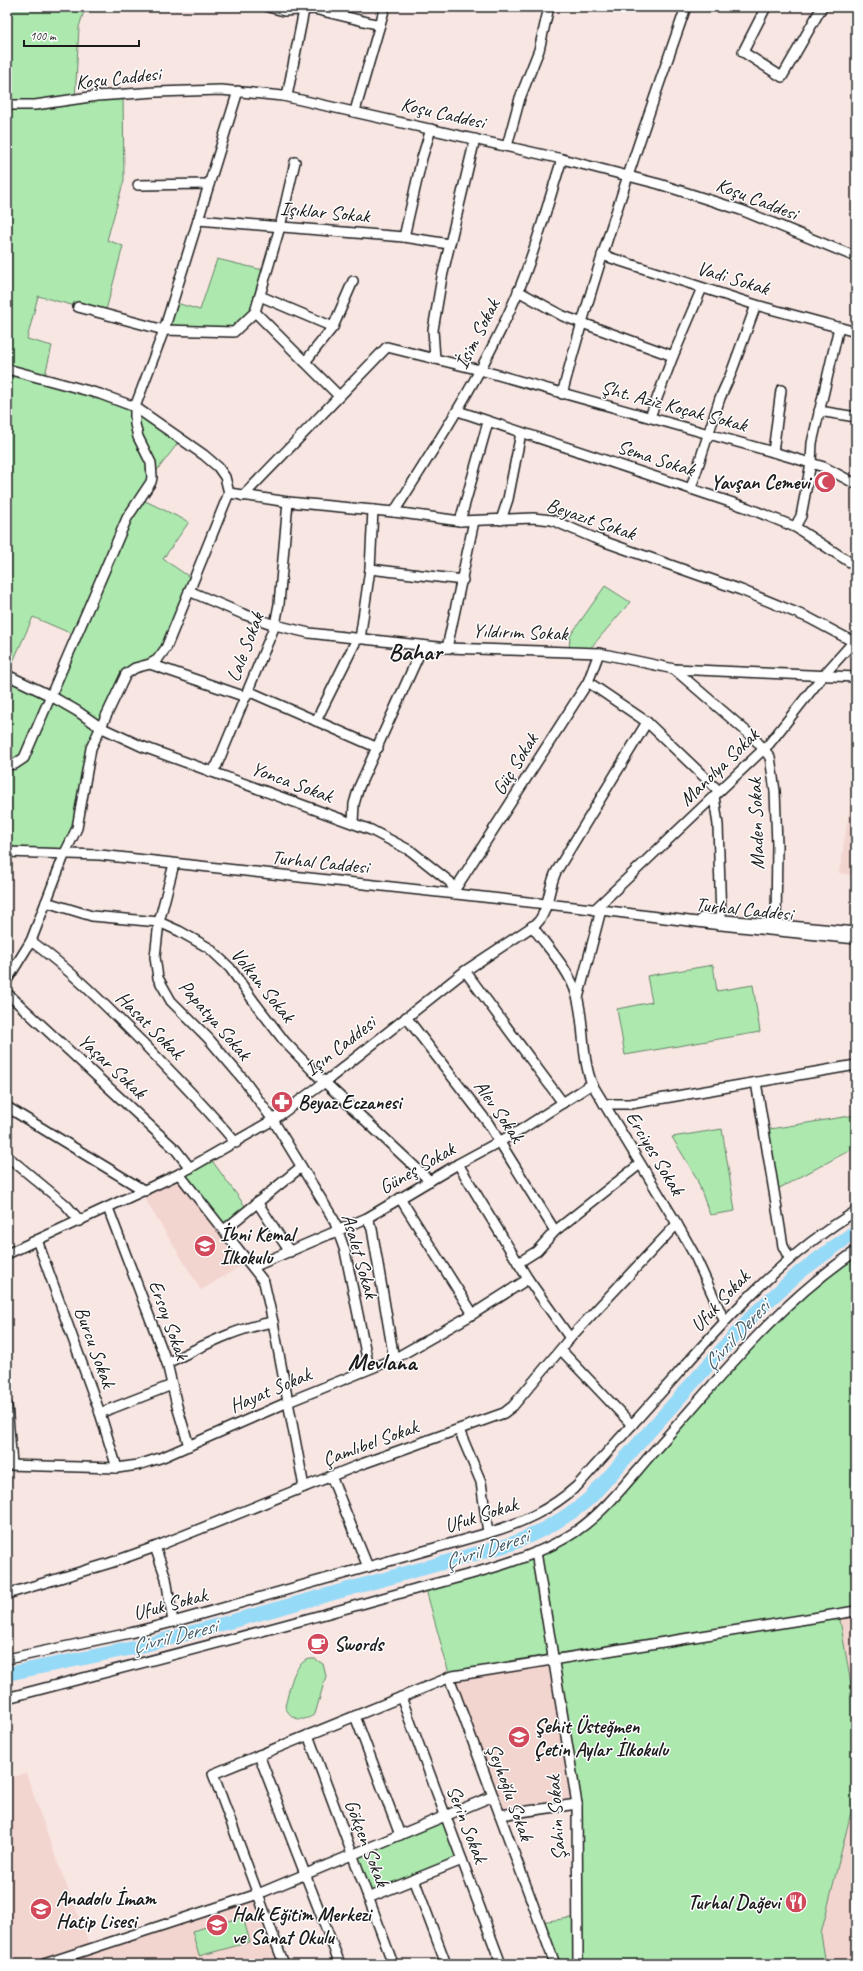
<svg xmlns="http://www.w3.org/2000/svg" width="863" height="1971" font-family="Caveat,sans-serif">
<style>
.built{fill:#f3d5d0}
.green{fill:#ade9af;stroke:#648266;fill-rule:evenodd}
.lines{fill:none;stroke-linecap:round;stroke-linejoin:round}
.river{stroke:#95daf7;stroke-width:14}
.minor-casing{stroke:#1c1c1c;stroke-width:12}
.minor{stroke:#fff;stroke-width:9}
.labels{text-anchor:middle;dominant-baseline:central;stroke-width:3;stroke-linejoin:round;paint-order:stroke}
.street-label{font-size:20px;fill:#1c1c1c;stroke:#fff}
.poi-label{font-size:20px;font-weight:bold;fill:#1c1c1c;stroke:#fff;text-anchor:start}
.water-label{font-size:21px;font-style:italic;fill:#465e69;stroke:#fff}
.district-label{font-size:24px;font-weight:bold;fill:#1c1c1c;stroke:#fff}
</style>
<rect width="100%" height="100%" fill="#f8e6e3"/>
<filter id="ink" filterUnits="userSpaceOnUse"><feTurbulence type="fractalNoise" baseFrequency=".025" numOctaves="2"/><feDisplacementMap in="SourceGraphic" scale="8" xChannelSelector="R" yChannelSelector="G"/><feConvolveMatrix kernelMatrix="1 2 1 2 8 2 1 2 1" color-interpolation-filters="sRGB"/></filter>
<g filter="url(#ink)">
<g class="built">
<path d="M856,769V876L839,873Z"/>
<path d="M179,1174L248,1262L201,1290L141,1193Z"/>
<path d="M856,1611V1714L839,1614Z"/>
<path d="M554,1659L577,1804L500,1815L453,1676Z"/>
<path d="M26,1773L54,1853L91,1948L258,1894L284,1964H7V1779Z"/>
<path d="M856,1793V1964H826L821,1934Z"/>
</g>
<g class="green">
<path d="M7,7H90L83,14L79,27L75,100L123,93L124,180L107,240L123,246L105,314L38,296L27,339L52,346L44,379L112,398L181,439L152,477L139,498L189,522L163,559L194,580L161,654L130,670L100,727L84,789L65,853L7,852ZM33,617L77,636L51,696L7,675Z"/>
<path d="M217,259L267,271L255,312L234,332L164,330L173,302L200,310Z"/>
<path d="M605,586L630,602L587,652L569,651L570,636Z"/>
<path d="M713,965L717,991L753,985L760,1032L625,1055L617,1009L652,1002L647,976Z"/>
<path d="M856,1115V1147L774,1191L764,1130Z"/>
<path d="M722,1129L735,1211L710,1215L696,1177L672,1137Z"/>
<path d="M210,1158L248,1210L224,1230L179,1174Z"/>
<path d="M856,1251V1611L839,1614L856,1714V1792L821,1934L826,1964H555L540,1922L578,1917L577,1804L554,1660L450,1677L425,1586L536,1552L590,1520L747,1347Z"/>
<path d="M310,1659H315L323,1664L326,1676L315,1714C303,1723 290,1720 285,1706C290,1690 292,1663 310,1659Z"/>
<path d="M445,1816L462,1860L368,1898L351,1854Z"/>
<path d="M243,1917L250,1942L199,1956L192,1931Z"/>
</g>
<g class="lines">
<path class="river" d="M7,1674L133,1648L175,1637L511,1544C541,1532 566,1519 590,1498L753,1315L800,1272L856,1231"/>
<g class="minor-casing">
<g id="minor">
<path d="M268,7L284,11L314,9L380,25"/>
<path d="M766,7L743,52L782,77L822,7"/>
<path d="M287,96L304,10"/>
<path d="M7,105H35L97,96L156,92L221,90L283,96L562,159L659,184L741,210L856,257"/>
<path d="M355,111L385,7"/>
<path d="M507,146L520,98L539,50L549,7"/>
<path d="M138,185L209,184"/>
<path d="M198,220L404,237L449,244"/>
<path d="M404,237L422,158L431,129"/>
<path d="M602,255L756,305L856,332"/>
<path d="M518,291L563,316L673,356"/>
<path d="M260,296L333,327"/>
<path d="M78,307L164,330L234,332L255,312L280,227L295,162"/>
<path d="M255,312L339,396"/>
<path d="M435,359L433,330L442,277L475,139"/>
<path d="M305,362L333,327L353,281"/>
<path d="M7,369L100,394L135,407L204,455L218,467L225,477L229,493L166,648L157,660L150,664"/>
<path d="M562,394C597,263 641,135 686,7"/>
<path d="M458,411L748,508L795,527L856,566"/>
<path d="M819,411L856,417"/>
<path d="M650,417L673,356L702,288"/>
<path d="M773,452L781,390"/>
<path d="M691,488L720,398L730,376L756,305"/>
<path d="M229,493L288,502L394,512L460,521L533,518L552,520L594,538L741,590L809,618L854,642"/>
<path d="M243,496L387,347L480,370L773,452L824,467L856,484"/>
<path d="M394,512C439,441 485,370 518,292C536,249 548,203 562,159"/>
<path d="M501,520L508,499L521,433"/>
<path d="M460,521L488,422"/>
<path d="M795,527L801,516L811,463L812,443L839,327"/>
<path d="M370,569L463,580"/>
<path d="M189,591L243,614L275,625L309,633L336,636L447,648L599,653L674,669L856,677"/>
<path d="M360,639L370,569L373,510"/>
<path d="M447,648L474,521"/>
<path d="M674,669L754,738L770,757L775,791L777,845L776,924"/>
<path d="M7,675L51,696L77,711L100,727L141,746L371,830L411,851L450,882L453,888L454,894"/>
<path d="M588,682L647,722L719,791"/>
<path d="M248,691L378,748"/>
<path d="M316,721L357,639"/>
<path d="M7,765L15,764L24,758L127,518L151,482L152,477L151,463L138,437L135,424V407L164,330L238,91"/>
<path d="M211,772L217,765L275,625L279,604L288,502"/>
<path d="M714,796L718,825L721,919"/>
<path d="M353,822L354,804L359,787L423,646"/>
<path d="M7,852L100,855L601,910L721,925L856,939"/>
<path d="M174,864L159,922L155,957L158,978L171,1001L208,1038L243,1079L273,1120L334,1220L345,1251L369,1368"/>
<path d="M454,891L588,682L599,653"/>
<path d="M46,902L92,916L159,922L179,931L209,948L230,968L255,1003L285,1042L317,1075L430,1181"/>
<path d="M594,910L769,744L822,677L856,639"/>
<path d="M702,918L856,932"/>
<path d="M532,926C548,948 570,970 577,996C585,1025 581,1056 592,1084L677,1224L695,1256L724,1320"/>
<path d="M31,941C68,968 100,1000 132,1032C168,1068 203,1104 236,1143"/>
<path d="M465,971L563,1103"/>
<path d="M7,980L31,941L65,853L77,828L91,748L126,674L135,668L150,664L246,697"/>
<path d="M7,993L176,1150L190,1168"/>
<path d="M578,998L601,910"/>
<path d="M406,1017L488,1123L555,1231"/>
<path d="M756,1082L783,1246L789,1258"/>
<path d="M604,1104H630L856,1065"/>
<path d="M7,1107L145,1191"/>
<path d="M7,1156L66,1205L80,1221"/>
<path d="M458,1164L528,1279L570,1338"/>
<path d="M179,1174L264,1282L273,1322L304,1487"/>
<path d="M400,1198L473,1314"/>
<path d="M257,1202L290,1252"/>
<path d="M108,1208L167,1363L177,1406L189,1446"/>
<path d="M367,1218L372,1229L394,1359"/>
<path d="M224,1230L301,1167"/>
<path d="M37,1240L100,1413L117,1468"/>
<path d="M7,1254L179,1174L273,1120L325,1082L465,971L536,924C549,912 548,888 556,872L647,722"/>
<path d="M518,1263L537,1251L555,1231L640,1164"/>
<path d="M253,1267L367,1218L458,1164L519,1131L592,1084"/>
<path d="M561,1350L632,1425"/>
<path d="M167,1363C201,1347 236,1328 273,1322"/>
<path d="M7,1405L12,1464"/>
<path d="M100,1413L172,1385"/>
<path d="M459,1430L481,1482L488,1533"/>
<path d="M7,1465L117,1468L138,1465L163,1457L288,1402L394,1359L473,1314L528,1279"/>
<path d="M331,1476L368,1567"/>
<path d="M155,1547L166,1578L173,1622"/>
<path d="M536,1552L577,1804L578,1964"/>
<path d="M7,1594L110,1563L155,1547L359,1465L504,1413L513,1406L570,1338L677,1224"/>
<path d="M7,1659L130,1633L173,1622L488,1533C522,1523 550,1510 577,1486C609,1450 642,1414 674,1378C729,1315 784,1255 856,1211"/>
<path d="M449,1677L555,1964"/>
<path d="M401,1697L501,1964"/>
<path d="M7,1698C137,1664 267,1631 397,1594C452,1578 527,1564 575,1532C606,1511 630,1478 655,1450C719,1379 776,1305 856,1251"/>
<path d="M355,1716L400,1835"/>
<path d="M308,1735L393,1964"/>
<path d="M259,1755L340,1964"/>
<path d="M500,1815L577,1804"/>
<path d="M414,1879L446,1964"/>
<path d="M368,1898L462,1860"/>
<path d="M44,1964L258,1894L493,1796"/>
<path d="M284,1964L213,1774L453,1676L856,1611"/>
</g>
</g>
<use href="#minor" class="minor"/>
</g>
</g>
<defs>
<g id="mosque-disc" transform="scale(1.15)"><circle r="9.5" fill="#d1495b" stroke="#fff"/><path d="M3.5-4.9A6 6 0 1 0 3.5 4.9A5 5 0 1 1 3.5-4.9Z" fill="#fff"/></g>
<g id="pharmacy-disc" transform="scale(1.15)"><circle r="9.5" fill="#d1495b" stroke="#fff"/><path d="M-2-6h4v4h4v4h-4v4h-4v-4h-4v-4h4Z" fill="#fff"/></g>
<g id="school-disc" transform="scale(1.15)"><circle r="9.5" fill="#d1495b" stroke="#fff"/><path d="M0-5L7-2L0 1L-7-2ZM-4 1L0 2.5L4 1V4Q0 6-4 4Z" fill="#fff"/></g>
<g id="cafe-disc" transform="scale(1.15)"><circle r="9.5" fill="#d1495b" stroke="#fff"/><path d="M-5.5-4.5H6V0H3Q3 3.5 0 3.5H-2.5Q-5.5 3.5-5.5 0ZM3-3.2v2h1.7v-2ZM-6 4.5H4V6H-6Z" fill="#fff"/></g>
<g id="restaurant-disc" transform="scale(1.15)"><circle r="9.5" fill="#d1495b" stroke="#fff"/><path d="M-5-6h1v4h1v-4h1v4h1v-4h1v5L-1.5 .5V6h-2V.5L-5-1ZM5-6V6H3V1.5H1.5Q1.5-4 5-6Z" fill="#fff"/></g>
</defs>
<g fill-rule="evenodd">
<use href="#mosque-disc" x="825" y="482"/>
<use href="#pharmacy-disc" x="282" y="1102"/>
<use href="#school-disc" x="205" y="1246"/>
<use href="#cafe-disc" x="318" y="1644"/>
<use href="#school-disc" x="519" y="1737"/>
<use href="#restaurant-disc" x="796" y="1902"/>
<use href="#school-disc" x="41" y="1909"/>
<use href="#school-disc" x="217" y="1925"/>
</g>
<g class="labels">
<g class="street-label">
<text transform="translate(118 78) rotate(-6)">Koşu Caddesi</text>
<text transform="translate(443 113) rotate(13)">Koşu Caddesi</text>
<text transform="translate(757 199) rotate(21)">Koşu Caddesi</text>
<text transform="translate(325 212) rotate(5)">Işıklar Sokak</text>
<text transform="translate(733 278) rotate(17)">Vadi Sokak</text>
<text transform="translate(477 334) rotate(-63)">İsim Sokak</text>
<text transform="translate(674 406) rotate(15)">Şht. Aziz Koçak Sokak</text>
<text transform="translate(656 458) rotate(18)">Sema Sokak</text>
<text transform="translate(591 519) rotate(19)">Beyazıt Sokak</text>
<text transform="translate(520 632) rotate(2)">Yıldırım Sokak</text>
<text transform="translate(245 647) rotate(-69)">Lale Sokak</text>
<text transform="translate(515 764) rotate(-58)">Güç Sokak</text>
<text transform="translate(719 767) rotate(-44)">Manolya Sokak</text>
<text transform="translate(292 782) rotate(20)">Yonca Sokak</text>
<text transform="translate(756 824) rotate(-92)">Maden Sokak</text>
<text transform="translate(320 862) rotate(6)">Turhal Caddesi</text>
<text transform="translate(744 909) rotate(6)">Turhal Caddesi</text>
<text transform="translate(263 985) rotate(51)">Volkan Sokak</text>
<text transform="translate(215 1020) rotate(49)">Papatya Sokak</text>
<text transform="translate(150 1025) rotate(45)">Hasat Sokak</text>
<text transform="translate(340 1046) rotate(-38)">Işın Caddesi</text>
<text transform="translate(112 1066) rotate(43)">Yaşar Sokak</text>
<text transform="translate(499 1111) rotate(55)">Alev Sokak</text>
<text transform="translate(655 1153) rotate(59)">Erciyes Sokak</text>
<text transform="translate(417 1168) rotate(-30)">Güneş Sokak</text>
<text transform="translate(360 1256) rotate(74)">Asalet Sokak</text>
<text transform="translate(720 1301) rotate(-47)">Ufuk Sokak</text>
<text transform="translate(169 1320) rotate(70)">Ersoy Sokak</text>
<text transform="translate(95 1347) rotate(70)">Burcu Sokak</text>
<text transform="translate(270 1390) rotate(-23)">Hayat Sokak</text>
<text transform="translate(370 1443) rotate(-20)">Çamlıbel Sokak</text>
<text transform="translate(481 1515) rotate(-18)">Ufuk Sokak</text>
<text transform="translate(170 1604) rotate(-15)">Ufuk Sokak</text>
<text transform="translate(510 1792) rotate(70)">Şeyhoğlu Sokak</text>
<text transform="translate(556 1818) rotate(-94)">Şahin Sokak</text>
<text transform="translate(467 1824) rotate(69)">Serin Sokak</text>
<text transform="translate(367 1843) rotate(69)">Gökçen Sokak</text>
</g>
<g class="poi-label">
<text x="810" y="482" text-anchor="end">Yavşan Cemevi</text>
<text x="298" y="1102">Beyaz Eczanesi</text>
<text x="220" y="1234">İbni Kemal<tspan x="220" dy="23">İlkokulu</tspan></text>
<text x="334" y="1644">Swords</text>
<text x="534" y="1726">Şehit Üsteğmen<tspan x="534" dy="23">Çetin Aylar İlkokulu</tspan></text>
<text x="56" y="1898">Anadolu İmam<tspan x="56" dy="23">Hatip Lisesi</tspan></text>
<text x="780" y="1902" text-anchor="end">Turhal Dağevi</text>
<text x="232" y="1914">Halk Eğitim Merkezi<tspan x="232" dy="23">ve Sanat Okulu</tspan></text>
</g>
<g class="water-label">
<text transform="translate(736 1335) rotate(-47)">Çivril Deresi</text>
<text transform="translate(486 1549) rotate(-18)">Çivril Deresi</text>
<text transform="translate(174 1636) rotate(-14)">Çivril Deresi</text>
</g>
<g class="district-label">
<text x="415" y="652">Bahar</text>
<text x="382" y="1362">Mevlana</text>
</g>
</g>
<rect width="863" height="1971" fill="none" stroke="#fff" stroke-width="24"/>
<rect x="12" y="12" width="839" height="1947" fill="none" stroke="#1c1c1c" stroke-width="1.5" filter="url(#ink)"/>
<path d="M24 40v6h115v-6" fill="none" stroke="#1c1c1c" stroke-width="2"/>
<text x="30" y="40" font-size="12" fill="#1c1c1c" stroke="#ffffff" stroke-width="3" paint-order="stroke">100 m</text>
</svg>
